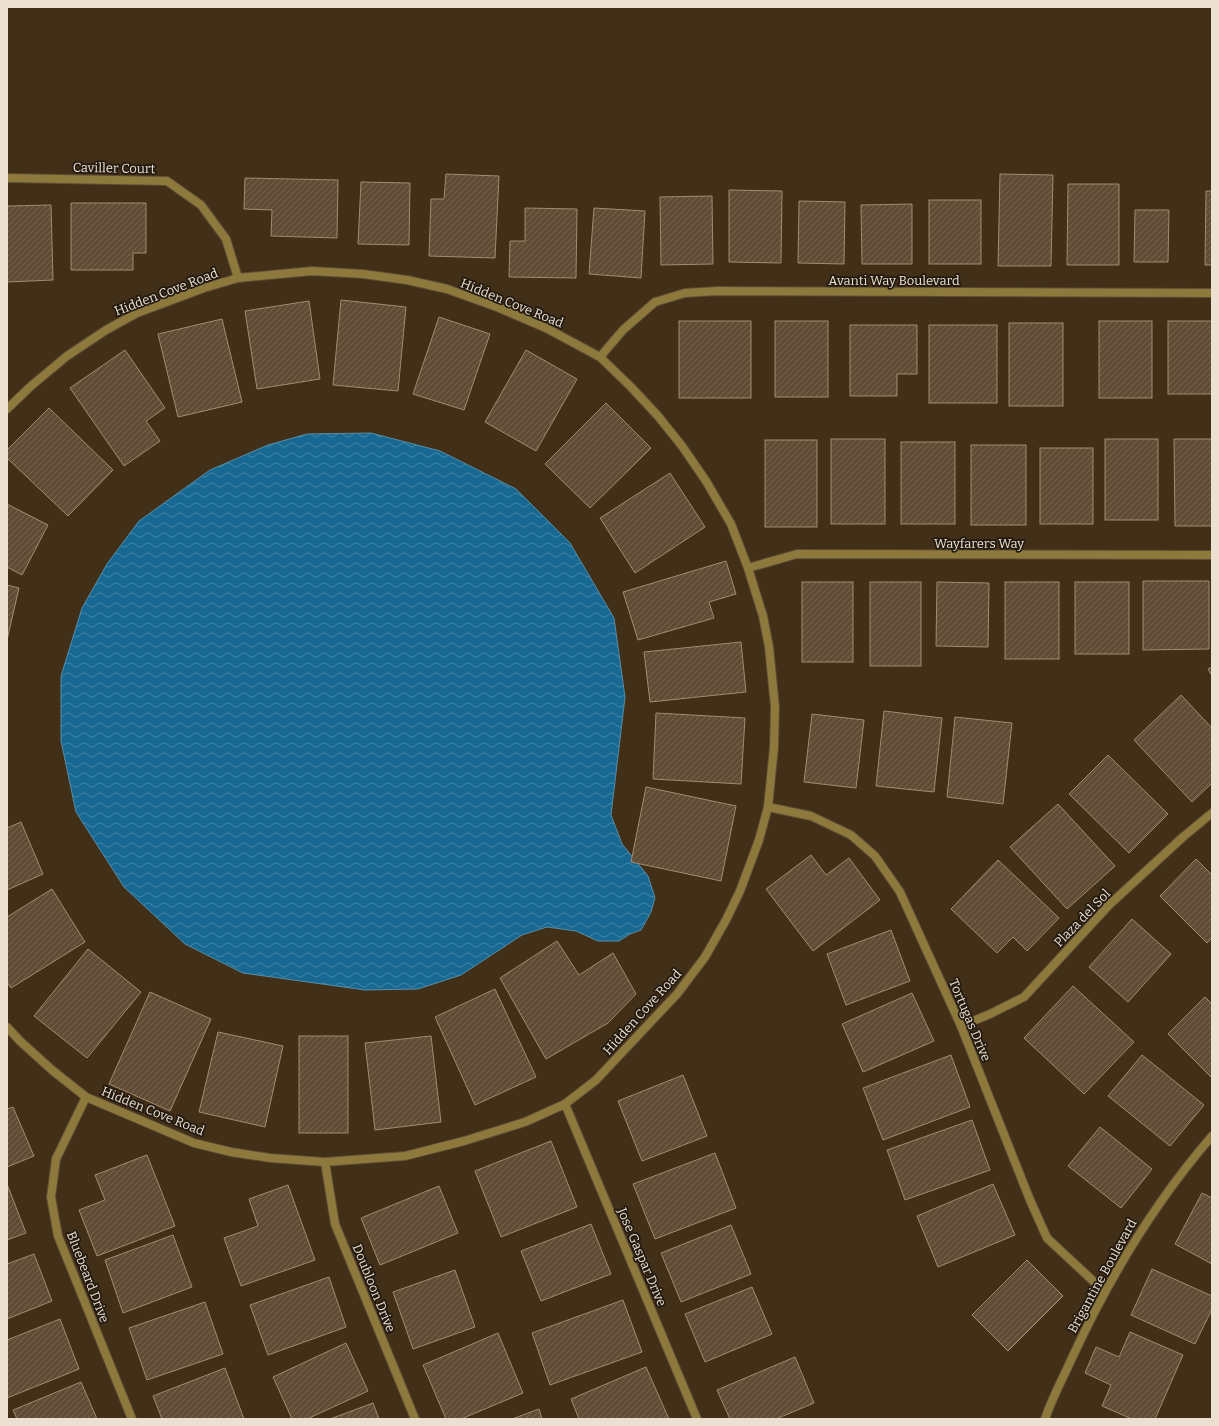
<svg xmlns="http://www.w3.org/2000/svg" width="1219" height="1426" font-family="Bitter,serif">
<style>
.water{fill:url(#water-waves);stroke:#578da6}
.building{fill:url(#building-hatch);stroke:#a28b71}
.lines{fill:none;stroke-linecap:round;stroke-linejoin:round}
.street-casing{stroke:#5d4b35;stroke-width:10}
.street{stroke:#8d793c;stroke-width:8}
.labels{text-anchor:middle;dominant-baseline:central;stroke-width:3.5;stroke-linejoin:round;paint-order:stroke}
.street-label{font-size:13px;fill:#ece0d2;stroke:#22190f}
</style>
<defs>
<pattern id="water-waves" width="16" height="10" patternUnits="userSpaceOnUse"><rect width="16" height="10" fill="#176993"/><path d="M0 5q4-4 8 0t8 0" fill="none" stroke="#4485a6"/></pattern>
<pattern id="building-hatch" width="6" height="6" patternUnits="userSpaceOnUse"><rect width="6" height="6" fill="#604c34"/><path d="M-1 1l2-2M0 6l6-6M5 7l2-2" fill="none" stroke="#776650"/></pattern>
</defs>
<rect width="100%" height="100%" fill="#422f17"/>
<path class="water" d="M371,433L440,451L516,489L570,543L614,618L625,697L611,815L622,844L648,876L655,898L651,912L641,930L630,934L619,941H598L576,931L547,927L522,935L461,975L418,989L365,990L243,973L185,944L124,887L76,812L61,741V676L82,608L107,564L139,521L210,470L268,445L307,434Z"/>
<g class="building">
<path d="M446,174L499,176L495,258L429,256L431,199H444Z"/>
<path d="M1000,174L1053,175L1051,266H998Z"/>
<path d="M245,178L338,180L337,238L271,236L272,210L244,209Z"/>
<path d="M361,182L410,183L409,245L358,244Z"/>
<path d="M1068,184H1119V265H1067Z"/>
<path d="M729,190L782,191L781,263L729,262Z"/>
<path d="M1206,191H1212V265H1205Z"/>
<path d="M712,196L713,264L661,265L660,197Z"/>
<rect x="929" y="200" width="52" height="64"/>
<path d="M799,201L845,202L844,264L798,263Z"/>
<path d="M71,203H146V253H133V270H71Z"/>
<path d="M912,204V264H862L861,205Z"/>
<path d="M51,205L53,280L7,282V206Z"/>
<path d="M525,208L577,209L576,278L509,277L510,241H525Z"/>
<path d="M594,208L645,211L641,278L589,274Z"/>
<path d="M1135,210H1169L1168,262H1134Z"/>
<path d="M341,300L406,307L398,391L333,385Z"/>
<path d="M309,301L320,379L257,389L245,311Z"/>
<path d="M439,317L490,334L464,410L413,394Z"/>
<path d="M222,319L242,402L178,417L158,334Z"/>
<rect x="679" y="321" width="72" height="77"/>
<rect x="775" y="321" width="53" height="76"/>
<rect x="1099" y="321" width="53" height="77"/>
<rect x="1168" y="321" width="44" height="73"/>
<rect x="1009" y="323" width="54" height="83"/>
<path d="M850,325H917V374H897V396H850Z"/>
<rect x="929" y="325" width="68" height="78"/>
<path d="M125,350L165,408L146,421L160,441L124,466L70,388Z"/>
<path d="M526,350L577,379L536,451L485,422Z"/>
<path d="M606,403L651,448L590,508L545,464Z"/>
<path d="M49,408L113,470L68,516L7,458V450Z"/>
<rect x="831" y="439" width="54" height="85"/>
<rect x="1105" y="439" width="53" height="81"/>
<path d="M1174,439H1212V526H1175Z"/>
<rect x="765" y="440" width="52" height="87"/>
<rect x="901" y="442" width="54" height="82"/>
<rect x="971" y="445" width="55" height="80"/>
<rect x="1040" y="448" width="53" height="76"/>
<path d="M670,473L705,527L635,573L600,518Z"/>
<path d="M7,504L48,525L22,575L7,567Z"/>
<path d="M726,561L736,594L709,602L714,618L638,640L623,592Z"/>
<path d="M1143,581H1209V649L1143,650Z"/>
<rect x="802" y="582" width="51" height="80"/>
<rect x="870" y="582" width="51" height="84"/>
<path d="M937,582L989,583L988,647L936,646Z"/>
<rect x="1005" y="582" width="54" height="77"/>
<rect x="1075" y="582" width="54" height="72"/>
<path d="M7,585L19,588L7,640Z"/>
<path d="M741,642L746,692L650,702L644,652Z"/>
<path d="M1212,667V676L1208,669Z"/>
<path d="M1181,695L1212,728V783L1192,802L1134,740Z"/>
<path d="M884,711L942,718L934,792L876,786Z"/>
<path d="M656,713L745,718L741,784L653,779Z"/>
<path d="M812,714L864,720L856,788L804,782Z"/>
<path d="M955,717L1012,723L1003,804L947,797Z"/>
<path d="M1108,755L1168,814L1129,853L1069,794Z"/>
<path d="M646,787L736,806L721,881L631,862Z"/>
<path d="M1058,804L1115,866L1067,909L1010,847Z"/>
<path d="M21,822L43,874L7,890V828Z"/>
<path d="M811,855L826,875L849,858L880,900L813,951L766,889Z"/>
<path d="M1196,859L1212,875V938L1207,943L1160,896Z"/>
<path d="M998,860L1059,918L1027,951L1013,937L997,953L951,909Z"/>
<path d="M52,889L85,942L11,988L7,982V917Z"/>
<path d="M1132,919L1171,954L1128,1002L1089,967Z"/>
<path d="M891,930L910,981L846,1005L827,954Z"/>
<path d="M557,941L579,975L613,953L636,994L608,1023L546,1059L500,978Z"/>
<path d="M88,949L141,992L87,1058L34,1016Z"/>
<path d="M1073,986L1134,1042L1084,1094L1024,1038Z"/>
<path d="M495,989L536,1077L475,1105L435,1017Z"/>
<path d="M150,992L211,1019L170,1111L109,1084Z"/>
<path d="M912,993L934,1041L863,1072L842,1024Z"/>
<path d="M1205,997L1212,1004V1078L1168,1034Z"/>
<path d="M218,1032L283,1046L265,1127L199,1112Z"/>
<rect x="299" y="1036" width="49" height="97"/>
<path d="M431,1036L441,1122L375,1130L365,1043Z"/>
<path d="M951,1055L970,1107L883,1140L863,1088Z"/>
<path d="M1142,1055L1204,1105L1170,1146L1108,1096Z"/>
<path d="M683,1075L707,1136L642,1161L618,1101Z"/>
<path d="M13,1107L34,1156L7,1167V1109Z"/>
<path d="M972,1120L990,1170L905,1200L887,1150Z"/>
<path d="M1100,1127L1152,1169L1121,1208L1068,1166Z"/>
<path d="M551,1141L577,1207L501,1237L475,1171Z"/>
<path d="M715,1153L736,1208L655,1239L633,1184Z"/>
<path d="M147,1155L175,1226L97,1256L79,1210L105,1200L95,1175Z"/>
<path d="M7,1184L26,1233L7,1240Z"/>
<path d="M993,1184L1015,1235L938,1267L917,1216Z"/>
<path d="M288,1185L315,1260L241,1286L224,1238L258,1226L249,1199Z"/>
<path d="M439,1186L458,1233L380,1265L361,1218Z"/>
<path d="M1202,1193L1212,1198V1264L1175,1244Z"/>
<path d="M591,1224L611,1274L541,1301L521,1251Z"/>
<path d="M731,1225L751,1274L681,1302L661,1253Z"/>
<path d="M173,1235L192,1287L123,1313L105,1260Z"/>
<path d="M34,1254L52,1301L7,1319V1264Z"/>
<path d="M1027,1260L1063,1296L1008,1351L972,1315Z"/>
<path d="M1152,1269L1212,1296V1309L1195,1344L1131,1315Z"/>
<path d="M455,1270L475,1327L413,1349L393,1292Z"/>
<path d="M329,1277L346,1327L268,1355L250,1305Z"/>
<path d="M752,1287L772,1334L705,1362L685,1314Z"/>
<path d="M623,1300L642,1352L550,1385L532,1333Z"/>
<path d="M205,1302L223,1354L147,1380L129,1328Z"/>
<path d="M60,1319L79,1369L7,1398V1340Z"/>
<path d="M1130,1332L1183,1355L1155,1419H1132L1102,1406L1111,1385L1085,1373L1096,1347L1119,1357Z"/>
<path d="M498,1333L523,1393L461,1419H446L423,1365Z"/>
<path d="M346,1343L368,1391L307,1419H292L273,1377Z"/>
<path d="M795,1357L814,1403L776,1419H730L717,1390Z"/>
<path d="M646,1367L669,1419H579L571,1399Z"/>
<path d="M225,1368L244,1419H162L153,1396Z"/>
<path d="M81,1382L97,1419H17L13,1410Z"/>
<path d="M373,1403L379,1419H330Z"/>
<path d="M539,1409L542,1419H512Z"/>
</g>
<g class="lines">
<g class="street-casing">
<g id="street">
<path d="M7,178L167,181L201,205L226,239L238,278"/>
<path d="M600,357L623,330L655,302L685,293L717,291L1212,293"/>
<path d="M7,409L31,386L67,356L106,330L137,313L204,288L238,278L312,271L363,274L407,280L447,289L497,307L546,328L600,357L631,387L658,416L682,446L706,481L731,524L748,568L763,616L769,647L775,707L774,747L768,807L759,840L740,891L726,920L705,957L677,994L596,1080L565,1104L525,1122L464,1141L405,1156L325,1162L270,1158L231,1152L194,1143L86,1097L52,1070L20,1041L7,1027"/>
<path d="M748,568L797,554L1212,555"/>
<path d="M768,807L811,816L851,835L875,856L900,892L961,1026L1030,1200L1047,1238L1105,1292"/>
<path d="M961,1026L990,1014L1024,997L1109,905L1183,837L1212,813"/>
<path d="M86,1097L56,1159L51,1197L58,1236L132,1419"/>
<path d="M565,1104L697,1419"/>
<path d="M325,1162L335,1224L415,1419"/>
<path d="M1045,1419C1052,1398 1063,1378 1072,1358C1109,1278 1154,1203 1212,1136"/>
</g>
</g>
<use href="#street" class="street"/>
</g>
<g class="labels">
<g class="street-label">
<text transform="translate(114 168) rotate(1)">Caviller Court</text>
<text x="894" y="280">Avanti Way Boulevard</text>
<text transform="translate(166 292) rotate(-21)">Hidden Cove Road</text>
<text transform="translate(512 303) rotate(22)">Hidden Cove Road</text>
<text x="979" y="543">Wayfarers Way</text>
<text transform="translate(1082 918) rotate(-46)">Plaza del Sol</text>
<text transform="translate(642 1012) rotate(-48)">Hidden Cove Road</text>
<text transform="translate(970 1020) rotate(67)">Tortugas Drive</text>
<text transform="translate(153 1111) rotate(22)">Hidden Cove Road</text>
<text transform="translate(642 1257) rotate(67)">Jose Gaspar Drive</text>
<text transform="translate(1102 1276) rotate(-61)">Brigantine Boulevard</text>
<text transform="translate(88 1277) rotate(69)">Bluebeard Drive</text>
<text transform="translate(374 1288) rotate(68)">Doubloon Drive</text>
</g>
</g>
<rect width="1219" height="1426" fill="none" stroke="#ece0d2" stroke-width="16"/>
</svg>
